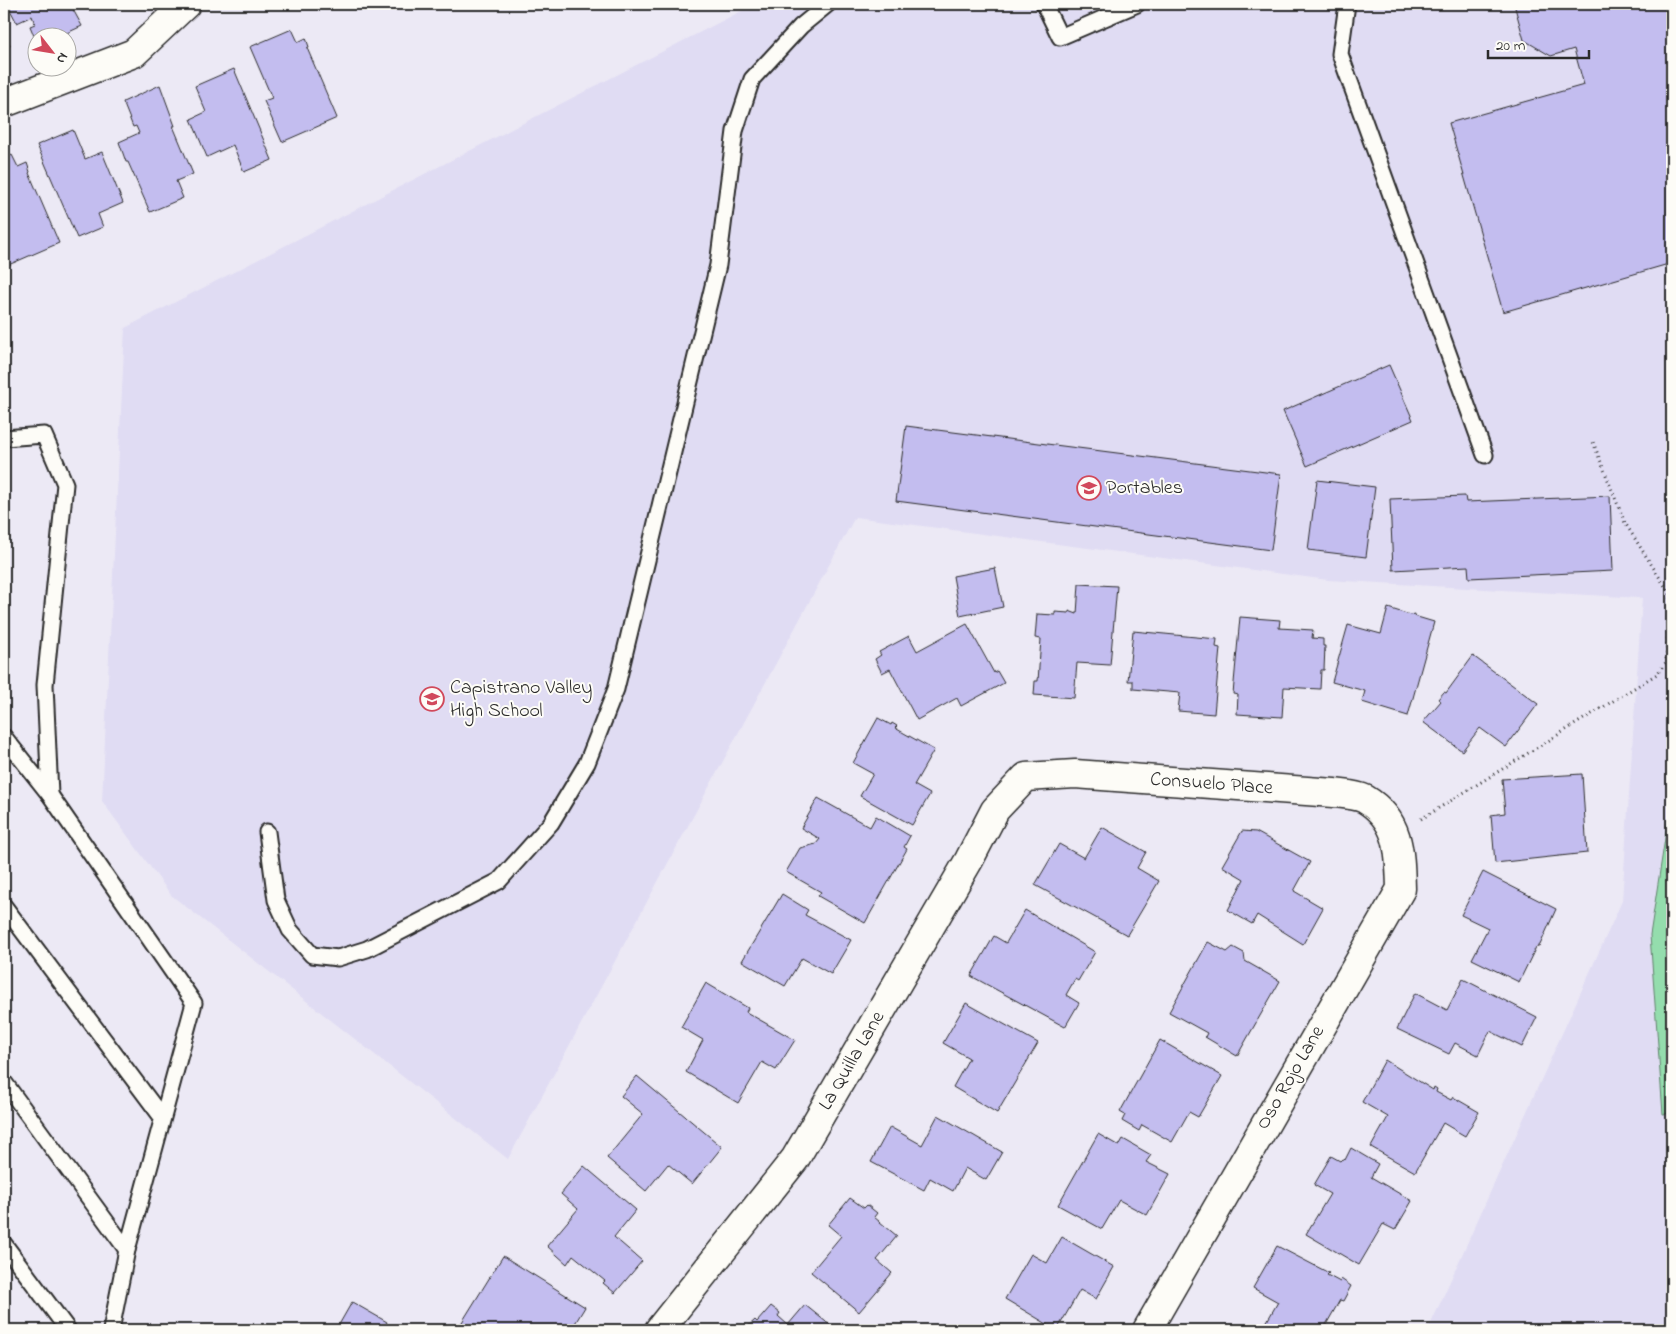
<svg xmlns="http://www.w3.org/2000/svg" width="1676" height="1334" font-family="'Indie Flower',sans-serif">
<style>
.built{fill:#e0dcf3}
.green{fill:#94ddad;stroke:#60846c}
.building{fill:#c3bdef;stroke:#2b2b2b}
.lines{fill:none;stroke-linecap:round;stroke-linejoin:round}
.lane-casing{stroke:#2b2b2b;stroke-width:19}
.street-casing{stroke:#2b2b2b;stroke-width:31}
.path{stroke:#2b2b2b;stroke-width:3;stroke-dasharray:1 4;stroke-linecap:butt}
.lane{stroke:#fdfcf7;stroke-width:15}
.street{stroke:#fdfcf7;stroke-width:28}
.labels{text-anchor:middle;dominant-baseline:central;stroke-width:4;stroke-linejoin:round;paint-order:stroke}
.poi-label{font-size:20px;fill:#2b2b2b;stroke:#fdfcf7;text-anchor:start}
.street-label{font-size:20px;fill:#2b2b2b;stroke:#fdfcf7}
</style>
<rect width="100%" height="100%" fill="#ece9f5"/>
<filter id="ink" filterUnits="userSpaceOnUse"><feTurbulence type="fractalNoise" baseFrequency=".02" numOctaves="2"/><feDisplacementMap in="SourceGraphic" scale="10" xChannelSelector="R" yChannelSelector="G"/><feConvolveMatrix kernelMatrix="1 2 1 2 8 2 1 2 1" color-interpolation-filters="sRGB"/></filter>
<g filter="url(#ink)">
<path class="built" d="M755,4H1672V1330H1428L1622,901L1642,598L1328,580L855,517L508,1159L171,895L102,801L125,328Z"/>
<g class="green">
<path d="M1672,716V792H1668Z"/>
<path d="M1672,818V1113L1663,1114L1650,935L1668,819Z"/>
</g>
<g class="building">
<path d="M7,4H70L82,26L56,38H38L36,41L30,26L35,24L32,16L17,23Z"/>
<path d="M1514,4H1672V263L1503,312L1449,123L1584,85L1574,49L1551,56L1524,40Z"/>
<path d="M292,29L298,42L306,38L309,47L307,48L337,118L282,142L264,101L272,98L250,47Z"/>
<path d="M4,33L10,46L4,49Z"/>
<path d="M234,69L272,160L244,172L233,145L207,157L191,119L206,112L195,86Z"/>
<path d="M160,85L175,126H173L193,174L176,181L183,198L150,212L128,162H126L119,142L139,133L136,126L133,127L123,102Z"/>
<path d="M73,130L85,159L102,152L123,203L98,214L103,227L77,238L37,145Z"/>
<path d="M12,155L18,167L27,163L30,172L29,173L59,243L6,266L4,261V159Z"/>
<path d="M1389,365L1413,420L1307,466L1283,411Z"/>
<path d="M906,426L1281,474L1271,550L896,501Z"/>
<path d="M1317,480L1375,487L1366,557L1308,550Z"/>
<path d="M1465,496L1466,502L1610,496L1613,571L1469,578L1468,566L1393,570L1390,499Z"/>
<path d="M995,568L1003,607L960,616L953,576Z"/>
<path d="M1079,584L1117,586L1110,665L1077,663L1074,698L1034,695L1035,681H1038L1041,639L1035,638L1037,614L1055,615V612L1069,613V611L1077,614Z"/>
<path d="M1388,608L1410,615L1414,614V616L1434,622L1408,716L1362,702L1365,691L1332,682L1348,625L1381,634Z"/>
<path d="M1240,617L1280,620L1279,628L1313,630L1312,638L1323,639V646H1325L1324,670H1321L1320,689L1284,687L1282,717L1237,714L1238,695L1233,694Z"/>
<path d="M967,624L994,673L997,671L1004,683L961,706L957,698L917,720L890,669L882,673L875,659L881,655L879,652L909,636L917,651Z"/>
<path d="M1133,631L1217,639L1216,647L1220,648L1214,714L1178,711L1180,693L1133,689V681H1128Z"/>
<path d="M1473,656L1538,704L1506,747L1480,728L1462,751L1423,722L1441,701L1438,699L1444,692L1446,693Z"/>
<path d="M878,718L891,725L892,723L897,726L895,728L934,750L914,785L930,794L912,825L860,796L873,774L853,763Z"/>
<path d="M1582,774L1587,853L1495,863L1491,815L1505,813L1502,779Z"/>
<path d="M818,798L870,827L876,816L910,836L904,847L907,849L865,923L818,896L821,892L786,872L800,848L816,844L820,839L801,828Z"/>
<path d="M1102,827L1146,852L1137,868L1159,881L1127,935L1035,885L1059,844L1084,858Z"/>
<path d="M1242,831L1256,832L1310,862L1294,891L1323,908L1303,944L1257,915L1252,924L1228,910L1244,879L1222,866Z"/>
<path d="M1483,872L1556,909L1540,945L1536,947L1519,982L1472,959L1488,928L1461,915Z"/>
<path d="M782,894L808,910L805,915L851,940L831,974L802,958L785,986L742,961Z"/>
<path d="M1025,910L1095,952L1078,981L1075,979L1067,993L1066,995L1079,1003L1065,1027L971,976L994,936L1006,943Z"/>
<path d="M1208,942L1227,952L1233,947L1244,953L1245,961L1280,981L1237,1056L1205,1037L1207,1033L1169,1012Z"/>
<path d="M1463,979L1537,1017L1522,1047L1490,1031L1478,1055L1455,1043L1449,1054L1397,1029L1415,993L1447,1010Z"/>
<path d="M706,983L748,1008L746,1012L795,1040L776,1070L762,1062L738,1103L686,1072L703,1040L681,1027Z"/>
<path d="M966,1003L1038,1043L997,1113L953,1087L969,1058L943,1043Z"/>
<path d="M1160,1040L1222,1076L1198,1117L1189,1112L1172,1142L1142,1125L1139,1131L1122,1121L1125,1115L1120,1112Z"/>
<path d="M1385,1060L1433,1090L1434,1087L1437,1089L1436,1092L1451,1100L1453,1097L1479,1112L1465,1136L1443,1123L1415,1172L1371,1147L1388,1117L1362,1102Z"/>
<path d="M637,1076L722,1147L692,1184L668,1164L646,1191L607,1158L643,1114L621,1096Z"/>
<path d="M938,1115L1002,1152L986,1180L965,1168L953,1191L930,1178L924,1190L871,1162L890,1127L922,1145Z"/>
<path d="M1098,1134L1119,1146L1123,1139L1151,1155L1146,1162L1170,1174L1147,1215L1119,1200L1102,1229L1058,1205Z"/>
<path d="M1351,1148L1378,1164L1371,1177L1412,1201L1395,1230L1383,1224L1359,1265L1306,1234L1330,1194L1314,1185L1331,1156L1340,1161L1342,1159L1345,1160Z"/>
<path d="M584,1166L636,1210L614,1237L642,1261L615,1293L603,1283L605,1281L573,1255L567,1264L547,1246L578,1209L561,1194Z"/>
<path d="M850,1198L864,1208L867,1205L877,1213L874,1217L897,1236L877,1260L892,1273L859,1312L811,1272L841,1236L828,1225Z"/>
<path d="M1062,1237L1114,1267L1096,1299L1080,1290L1057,1330L1005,1299L1031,1254L1047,1263Z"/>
<path d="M1277,1246L1329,1273L1327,1275L1340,1282L1341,1279L1351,1286L1343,1301L1340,1300L1323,1330H1262L1278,1302L1253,1288Z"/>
<path d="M503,1256L585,1307L571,1330H464L459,1327Z"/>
<path d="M352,1302L387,1322L383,1330H336Z"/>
<path d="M805,1305L836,1330H744L755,1320L757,1322L771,1306L780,1313L778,1316L788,1325Z"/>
<path d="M985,1322L1000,1330H980Z"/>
</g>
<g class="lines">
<g class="lane-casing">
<g id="lane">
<path d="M1044,4L1060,37L1137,4"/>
<path d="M1347,4L1340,54L1485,455"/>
<path d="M4,438L44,435L65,484L45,685L50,795"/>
<path d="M4,737L50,795L194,1003L127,1250L111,1330"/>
<path d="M267,832L276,900L290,930L312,955L338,958L367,949L499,881L551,823L587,763L616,689L718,265L735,131L752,79L801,26L828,4"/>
<path d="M4,906L161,1116"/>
<path d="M4,1082L127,1250"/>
<path d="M4,1244L68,1330"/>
</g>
</g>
<g class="street-casing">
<g id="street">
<path d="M4,103L134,53L186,4"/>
<path id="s1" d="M659,1330L795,1159L969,860L995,810L1026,777L1075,774L1334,793C1343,794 1357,795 1365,799C1400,820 1400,852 1401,889L1147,1330"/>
</g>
</g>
<path class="path" d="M1421,819L1657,674L1666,662L1670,594L1625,523L1593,442"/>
<use href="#lane" class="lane"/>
<use href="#street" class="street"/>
</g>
</g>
<defs>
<g id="school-ring" transform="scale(1.25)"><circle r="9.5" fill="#fdfcf7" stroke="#d1495b" stroke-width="1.5"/><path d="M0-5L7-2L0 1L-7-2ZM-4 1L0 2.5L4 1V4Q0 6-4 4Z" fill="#d1495b"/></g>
</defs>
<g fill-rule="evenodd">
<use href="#school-ring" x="1089" y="488"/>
<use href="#school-ring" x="432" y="699"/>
</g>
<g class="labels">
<g class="poi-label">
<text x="1106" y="488">Portables</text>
<text x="450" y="688">Capistrano Valley<tspan x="450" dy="23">High School</tspan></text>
</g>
<g class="street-label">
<text stroke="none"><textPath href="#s1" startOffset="852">Consuelo Place</textPath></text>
<text stroke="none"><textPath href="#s1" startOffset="332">La Quilla Lane</textPath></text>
<text transform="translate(1291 1078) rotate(-60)">Oso Rojo Lane</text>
</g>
</g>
<rect width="1676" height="1334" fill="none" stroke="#fdfcf7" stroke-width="20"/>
<rect x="10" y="10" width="1656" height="1314" fill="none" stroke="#2b2b2b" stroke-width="2" filter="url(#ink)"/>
<g transform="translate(52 52) rotate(121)"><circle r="24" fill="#fdfcf7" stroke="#a9a8a5"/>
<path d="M0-4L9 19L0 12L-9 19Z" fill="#d1495b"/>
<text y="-8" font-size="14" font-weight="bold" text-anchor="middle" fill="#2b2b2b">N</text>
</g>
<path d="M1488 50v8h101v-8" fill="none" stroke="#2b2b2b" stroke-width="2.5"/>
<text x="1496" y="50" font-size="15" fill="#2b2b2b" stroke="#fdfcf7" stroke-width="4" paint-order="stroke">20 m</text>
</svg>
